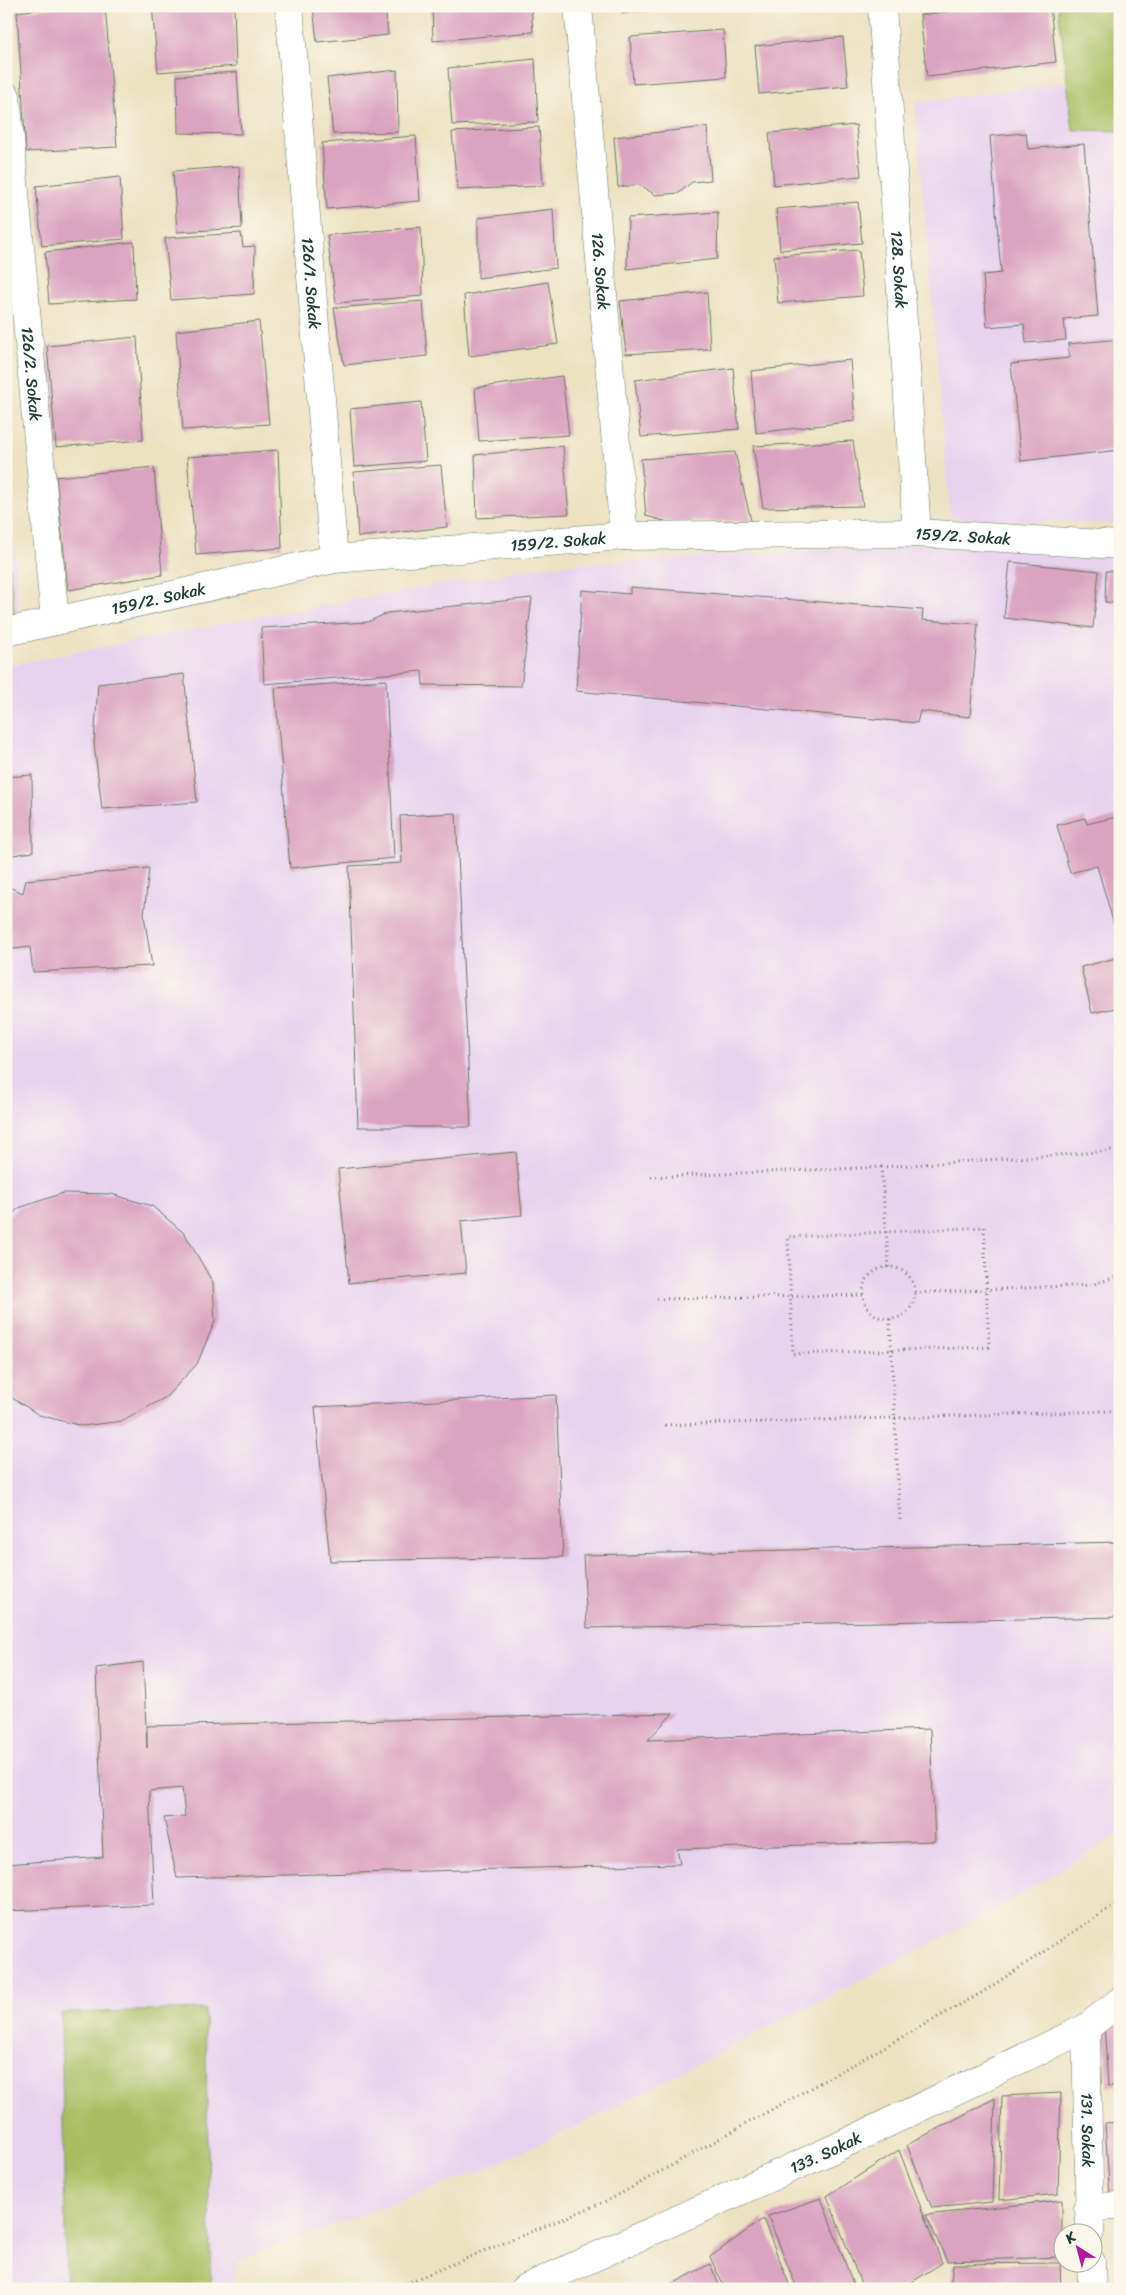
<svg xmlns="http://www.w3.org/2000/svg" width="1126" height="2295" font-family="Sriracha,sans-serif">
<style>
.built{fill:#e7d2ef}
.green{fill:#a9bd61;stroke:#647d4a}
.building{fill:#daa3c0}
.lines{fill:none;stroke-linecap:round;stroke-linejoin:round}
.minor-casing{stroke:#677766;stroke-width:29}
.path{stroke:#677766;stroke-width:3;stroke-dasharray:1 4;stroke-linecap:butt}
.minor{stroke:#fff;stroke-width:28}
.labels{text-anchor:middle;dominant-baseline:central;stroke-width:4;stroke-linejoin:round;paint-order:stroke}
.street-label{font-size:16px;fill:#1f3d34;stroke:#fbf7ec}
</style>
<rect width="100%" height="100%" fill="#fbf7ec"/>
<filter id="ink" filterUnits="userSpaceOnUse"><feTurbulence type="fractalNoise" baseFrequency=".02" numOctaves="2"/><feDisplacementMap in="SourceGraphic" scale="10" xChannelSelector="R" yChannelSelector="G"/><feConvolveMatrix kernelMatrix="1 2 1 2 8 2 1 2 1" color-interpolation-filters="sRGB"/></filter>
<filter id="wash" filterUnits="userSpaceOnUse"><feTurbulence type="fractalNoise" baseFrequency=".0096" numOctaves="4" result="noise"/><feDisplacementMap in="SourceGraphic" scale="20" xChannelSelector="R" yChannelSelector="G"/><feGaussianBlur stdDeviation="1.12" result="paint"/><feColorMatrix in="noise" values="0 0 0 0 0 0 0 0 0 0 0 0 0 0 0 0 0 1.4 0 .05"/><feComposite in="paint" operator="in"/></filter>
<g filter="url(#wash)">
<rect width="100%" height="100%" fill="#ece2c2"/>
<g class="built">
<path d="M1067,83L1073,130L1120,131V524L950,518L915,102Z"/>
<path d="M6,469L20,618L6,621Z"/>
<path d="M999,539L1120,550V1833L996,1910L599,2115L481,2171L238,2260L233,2289H6V666L251,618L545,566Z"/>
</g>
<g class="green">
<path d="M1058,6H1120V131L1073,130Z"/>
<path d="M6,537L15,617L6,618Z"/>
<path d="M205,2009L211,2289H66L61,2013Z"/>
</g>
<g id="blocks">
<g class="building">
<path d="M66,6H105L117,147L26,152L17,12Z"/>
<path d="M152,6H234L236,66L158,72Z"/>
<path d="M313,6H385L388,35L317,42Z"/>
<path d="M432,6H531L533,32L433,41Z"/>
<path d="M623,6H681V8L623,13Z"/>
<path d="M995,6H1050L1056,62L927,77L920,15Z"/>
<path d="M723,30L726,77L633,84L630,37Z"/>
<path d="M843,37L848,86L759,94L755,46Z"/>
<path d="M535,59L538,122L452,125L448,68Z"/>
<path d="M397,70L398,132L333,134L327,78Z"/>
<path d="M237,72L241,134L178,133L177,76Z"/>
<path d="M856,125L861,176L774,185L769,133Z"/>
<path d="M539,127L543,186L457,190L452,132Z"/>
<path d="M707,127L711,180L692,182L679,193L655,195L641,185L618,187L614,137Z"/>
<path d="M1026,133L1028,149L1084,144L1098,316L1064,319L1066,340L1026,343L1024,324L987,327L983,275L1001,273L990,136Z"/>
<path d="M416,136L420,201L327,209L322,143Z"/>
<path d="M239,166L242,228L177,232L173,171Z"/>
<path d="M120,177L124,239L42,246L36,186Z"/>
<path d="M858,202L862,243L780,250L776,209Z"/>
<path d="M553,209L556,268L478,278V218Z"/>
<path d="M718,212L717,259L627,269L628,218Z"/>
<path d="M421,227L423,296L336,303L327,235Z"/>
<path d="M241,233L243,247L255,246L254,294L171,300L165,238Z"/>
<path d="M134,242L136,299L49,304L45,252Z"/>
<path d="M859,250L863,296L778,303L774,256Z"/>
<path d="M548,282L558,344L469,356L464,295Z"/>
<path d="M707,292L710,349L626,354L620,301Z"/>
<path d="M423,301L427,356L344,365L334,308Z"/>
<path d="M259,321L269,424L183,430L176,331Z"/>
<path d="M137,337L143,440L56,447L47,346Z"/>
<path d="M1120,339V450L1021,461L1011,364L1070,358L1068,344Z"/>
<path d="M850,360L855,421L756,433L751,371Z"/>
<path d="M733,368L739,429L641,437L635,380Z"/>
<path d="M562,376L569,435L479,441L475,388Z"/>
<path d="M421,402L426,461L354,467L350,409Z"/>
<path d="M853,441L863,506L763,508L753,446Z"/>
<path d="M563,446L569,514L477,518L475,455Z"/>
<path d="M278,450L282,548L196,555L187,457Z"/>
<path d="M735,452L751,521L668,522L646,516L641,459Z"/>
<path d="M441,465L447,527L358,537L354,472Z"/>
<path d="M154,467L162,575L68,590L56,477Z"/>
<path d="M1010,562L1099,571L1093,628L1004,618Z"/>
<path d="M1106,571H1120V603L1105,602Z"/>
<path d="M630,587L923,610L922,620L978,624L970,717L920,711L917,723L576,691L582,590L630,594Z"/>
<path d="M532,598L521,686L423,685L422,671L264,684L261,628L368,622L387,613Z"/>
<path d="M184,674L197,802L102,809L94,743L98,684Z"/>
<path d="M386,680L394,858L290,868L275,688Z"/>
<path d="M32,775L33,852L6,856V777Z"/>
<path d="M456,813L471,1127H358L349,866L402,863L400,816Z"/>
<path d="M1120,816V942H1119L1097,866L1070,873L1057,825L1085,818L1087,824Z"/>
<path d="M149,868L144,915L152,966L33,972L30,947L6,950V875L9,887L23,893L26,880Z"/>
<path d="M1120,957V1007L1092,1013L1081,967Z"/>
<path d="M516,1152L522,1215L461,1221L466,1273L349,1283L338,1169Z"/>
<path d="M63,1193L111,1194L152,1206L185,1234L213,1283L215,1321L197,1364L166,1397L123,1421L82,1426L39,1415L6,1394V1219L19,1208Z"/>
<path d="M556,1395L563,1557L330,1561L315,1407Z"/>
<path d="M1120,1542V1617L587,1628L583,1555Z"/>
<path d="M143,1662L147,1748V1726L673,1713L648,1740L930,1729L935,1841L677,1849L680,1864L177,1878L164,1818L185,1816L182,1788L149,1791L154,1905L6,1911V1864L103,1857L96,1668Z"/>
<path d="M1120,2010V2085L1108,2086L1104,2023Z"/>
<path d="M1061,2093L1058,2194L999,2200L1002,2096Z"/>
<path d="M995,2098L992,2202L932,2208L907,2145Z"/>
<path d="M1120,2122V2199L1110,2200L1105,2123Z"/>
<path d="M899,2150L942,2263L901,2289H863L827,2196Z"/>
<path d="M821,2198L855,2289H797L768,2216Z"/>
<path d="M1062,2200V2257L947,2261L926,2215Z"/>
<path d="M763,2219L791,2289H725L710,2257Z"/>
<rect x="1117" y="2229" width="3" height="35"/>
<path d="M1060,2263L1061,2289H950L953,2264Z"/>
<path d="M710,2264L721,2289H663Z"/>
<rect x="1116" y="2270" width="4" height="19"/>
</g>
</g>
</g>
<g filter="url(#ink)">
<use href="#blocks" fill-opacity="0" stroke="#677766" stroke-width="1"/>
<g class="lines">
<g class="minor-casing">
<g id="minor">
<path id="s1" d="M289,6L334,559"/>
<path id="s2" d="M578,6L624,536"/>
<path id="s3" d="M882,6L917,533"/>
<path id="s4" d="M6,96L55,621"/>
<path id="s5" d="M6,632L334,559L624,536L917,533L1120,545"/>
<path id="s6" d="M1086,2028L1090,2232"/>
<path d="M1088,2207L1120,2206"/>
<path d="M1091,2262L1092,2289"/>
<path id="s7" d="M524,2289L831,2150L1086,2028L1120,2001"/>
</g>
</g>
<g class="path">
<path d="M881,1167L1087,1153L1120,1149"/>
<path d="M651,1177L881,1167L889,1267"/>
<path d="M984,1227L989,1347L793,1354L788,1237Z"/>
<circle cx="889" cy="1293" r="26"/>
<path d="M915,1293L1090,1285L1120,1276"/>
<path d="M657,1299L863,1295"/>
<path d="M890,1319L900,1521"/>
<path d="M665,1425L1111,1411L1120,1408"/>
<path d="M392,2289L611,2199L983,1992L1120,1901"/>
</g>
<use href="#minor" class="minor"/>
</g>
</g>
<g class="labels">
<g class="street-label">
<text stroke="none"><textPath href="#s3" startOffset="264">128. Sokak</textPath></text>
<text stroke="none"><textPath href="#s2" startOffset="266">126. Sokak</textPath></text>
<text stroke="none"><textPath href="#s1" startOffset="278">126/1. Sokak</textPath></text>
<text stroke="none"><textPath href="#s4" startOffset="279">126/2. Sokak</textPath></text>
<text stroke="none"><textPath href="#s5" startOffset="966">159/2. Sokak</textPath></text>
<text stroke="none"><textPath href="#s5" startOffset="561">159/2. Sokak</textPath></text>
<text stroke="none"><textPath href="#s5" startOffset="156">159/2. Sokak</textPath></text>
<text stroke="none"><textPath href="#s6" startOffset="102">131. Sokak</textPath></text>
<text stroke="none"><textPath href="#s7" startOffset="331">133. Sokak</textPath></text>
</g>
</g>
<rect width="1126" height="2295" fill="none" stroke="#fbf7ec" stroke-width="25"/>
<g transform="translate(1078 2248) rotate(324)"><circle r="24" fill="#fbf7ec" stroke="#a3ada2"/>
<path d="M0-4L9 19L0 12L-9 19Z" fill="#b5179e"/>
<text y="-8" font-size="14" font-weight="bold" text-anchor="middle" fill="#1f3d34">K</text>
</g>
</svg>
